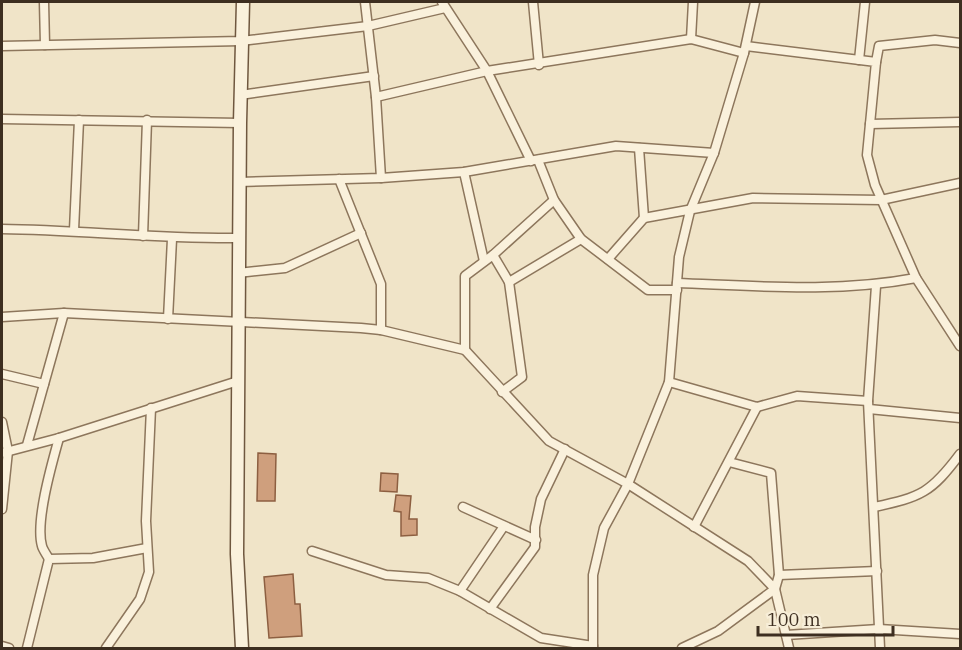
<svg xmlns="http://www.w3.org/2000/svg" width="962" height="650" font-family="'IBM Plex Serif',serif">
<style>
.building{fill:#cf9f7d;stroke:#8d5f41;stroke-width:1.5}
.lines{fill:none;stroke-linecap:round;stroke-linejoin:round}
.minor-casing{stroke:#8d765c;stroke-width:11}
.secondary-casing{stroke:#6f573f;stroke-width:15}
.minor{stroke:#faf1dc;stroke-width:8}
.secondary{stroke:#faf1dc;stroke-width:12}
</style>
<rect width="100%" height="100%" fill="#f0e4c8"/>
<g class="building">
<path d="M258,453L276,454L275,501H257Z"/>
<path d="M381,473L398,474L397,492L380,491Z"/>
<path d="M396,495L411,496L409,519H417V535L401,536V512L394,511Z"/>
<path d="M293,574L295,604H300L302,636L269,638L264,577Z"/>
</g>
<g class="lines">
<g class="minor-casing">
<g id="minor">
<path d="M44,2L45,45"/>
<path d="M365,2L376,97L381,178"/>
<path d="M442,2L487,71L531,161"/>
<path d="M533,2L539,65"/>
<path d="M691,39L693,2"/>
<path d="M2,46L241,41L368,26L445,8"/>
<path d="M746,46L876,62L867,155L875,185L916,278"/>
<path d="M859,60L865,2"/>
<path d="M876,62L879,46L935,40L960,43"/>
<path d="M240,95L374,76"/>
<path d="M376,97L487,71L691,39L744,53"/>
<path d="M2,119L240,123"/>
<path d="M870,124L960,122"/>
<path d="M639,148L644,218"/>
<path d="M538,160L554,200L581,239L648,290H677"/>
<path d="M464,172L484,261"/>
<path d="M339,179L381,284V330"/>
<path d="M239,182L381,178L464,172L616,146L714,153"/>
<path d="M2,229C81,230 159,239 239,238"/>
<path d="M74,230L79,120"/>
<path d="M143,236L147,120"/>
<path d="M493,255L554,200"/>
<path d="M608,259L644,218L753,198L881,200L960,183"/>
<path d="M238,273L285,268L361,233"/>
<path d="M509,282L581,239"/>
<path d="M677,283C757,286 837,293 916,278L960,346"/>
<path d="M876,286L868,401L880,648"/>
<path d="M2,317L64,313L361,328L381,330L465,350L549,441L628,484L748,561L775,589L789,648"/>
<path d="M168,319L172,239"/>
<path d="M465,350V276L493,255L509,282L522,377L502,392"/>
<path d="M2,374L44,384"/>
<path d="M669,382L757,407L797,396L868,401"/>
<path d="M869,409L960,418"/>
<path d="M2,422L8,451L2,509"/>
<path d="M27,445L64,313"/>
<path d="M2,453L59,438L238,381"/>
<path d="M463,507L536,540"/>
<path d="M874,507C921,497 931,493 960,454"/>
<path d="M694,527L757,407"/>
<path d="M312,551L386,575L428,578L460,591L541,638L593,646"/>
<path d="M49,559C47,555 43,550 42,546C35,522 52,463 59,438"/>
<path d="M779,575L877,571"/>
<path d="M460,591L504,526"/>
<path d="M490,609L535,547V527L541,499L565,449"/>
<path d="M786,635L879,629L960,634"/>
<path d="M2,646L9,648"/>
<path d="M27,648L49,559L93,558L147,548"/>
<path d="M106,648L140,599L149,572L146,521L151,408"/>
<path d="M593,648V575L604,528L628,484L669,382L679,257L690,211L714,153L744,53L755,2"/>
<path d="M682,648L718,631L775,589L779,575L771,473L729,462"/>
</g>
</g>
<g class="secondary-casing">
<path id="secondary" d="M242,648L237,554L240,123L243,2"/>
</g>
<use href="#minor" class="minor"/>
<use href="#secondary" class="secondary"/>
</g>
<rect width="962" height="650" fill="none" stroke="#3d2e20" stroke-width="6"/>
<path d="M758 626v9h135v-9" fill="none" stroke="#3d2e20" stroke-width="3"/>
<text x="767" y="626" font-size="18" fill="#3d2e20" stroke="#f7eed8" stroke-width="4.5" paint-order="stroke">100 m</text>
</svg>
